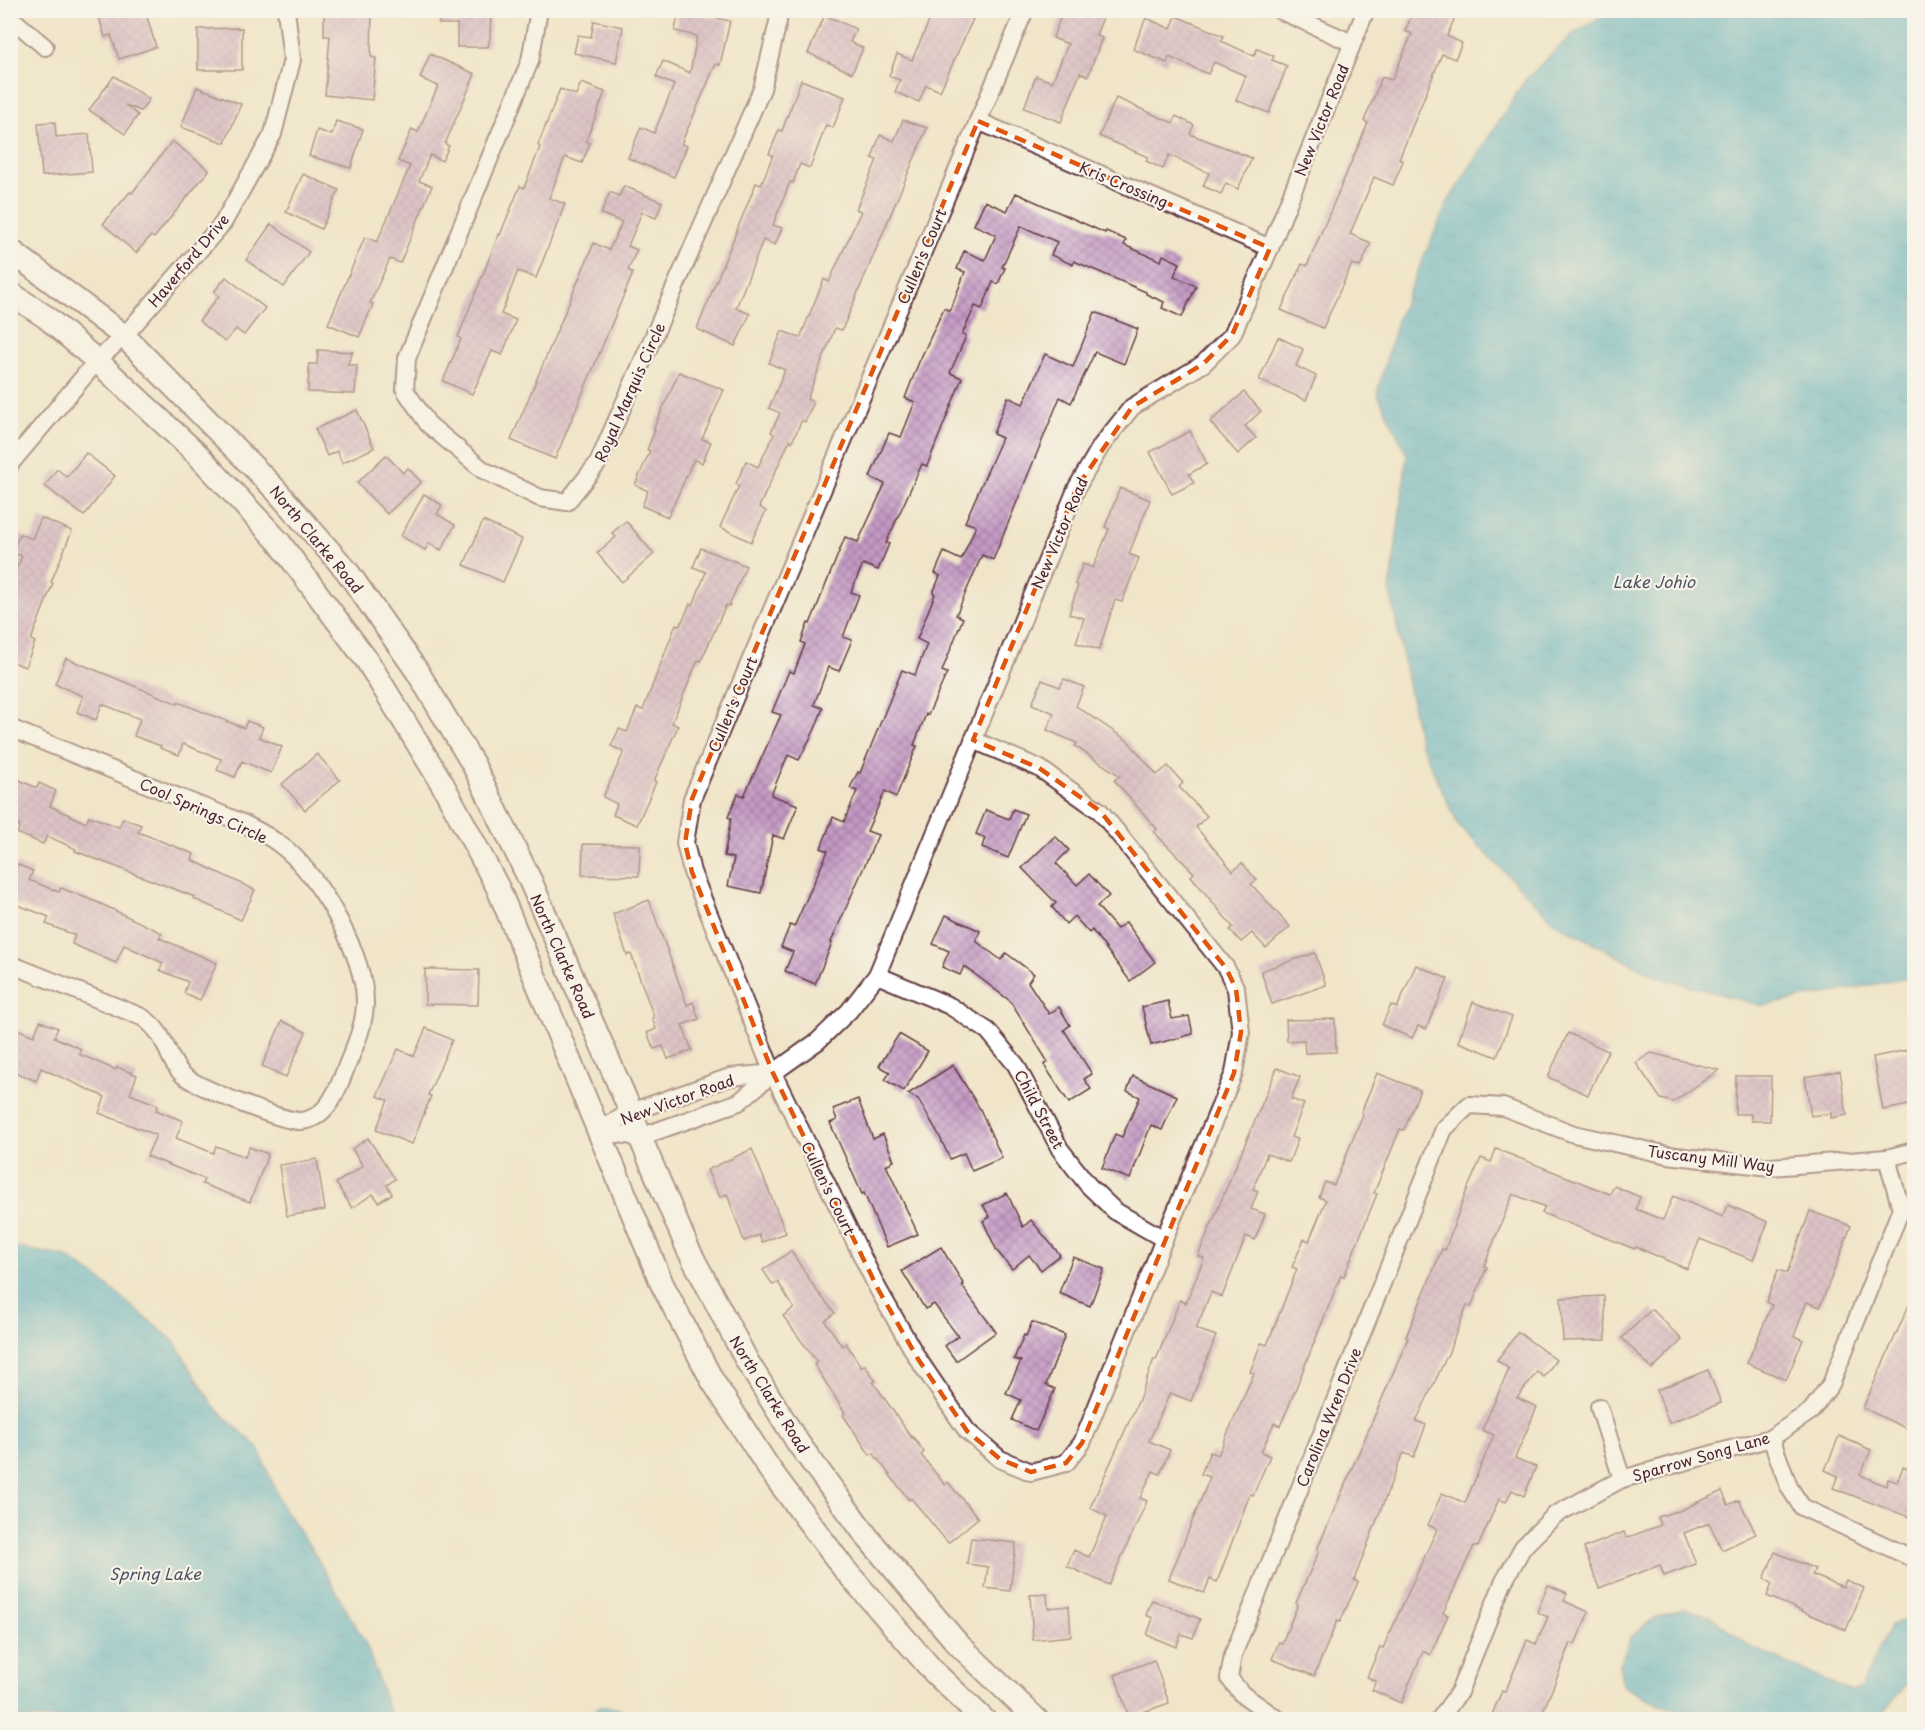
<svg xmlns="http://www.w3.org/2000/svg" width="1925" height="1730" font-family="'Playpen Sans',sans-serif">
<style>
.water{fill:url(#water-ripples);stroke:#4c677c;stroke-width:1.5}
.building{fill:url(#building-cross-hatch)}
.lines{fill:none;stroke-linecap:round;stroke-linejoin:round}
.street-casing{stroke:#633d43;stroke-width:20}
.secondary-casing{stroke:#633d43;stroke-width:26}
.street{stroke:#fff;stroke-width:16}
.secondary{stroke:#fff;stroke-width:22}
.marked{fill:none;stroke:#e0560e;stroke-width:4.5;stroke-dasharray:12 8;stroke-linejoin:round}
.labels{text-anchor:middle;dominant-baseline:central;stroke-width:4.5;stroke-linejoin:round;paint-order:stroke}
.street-label{font-size:15px;fill:#4a1f2b;stroke:#f7f3e8}
.water-label{font-size:16px;font-style:italic;fill:#4b5164;stroke:#f7f3e8}
</style>
<defs>
<pattern id="water-ripples" width="26" height="14" patternUnits="userSpaceOnUse" patternTransform="scale(1.5)"><rect width="26" height="14" fill="#4eafcd"/><path d="M2 4q2-2 4 0t4 0M15 11q2-2 4 0t4 0" fill="none" stroke="#438ea7"/></pattern>
<pattern id="building-cross-hatch" width="8" height="8" patternUnits="userSpaceOnUse" patternTransform="scale(1.5)"><rect width="8" height="8" fill="#c49ac5"/><path d="M0 0l8 8M0 8l8-8" fill="none" stroke="#a17da0"/></pattern>
</defs>
<rect width="100%" height="100%" fill="#f7f3e8"/>
<filter id="ink" filterUnits="userSpaceOnUse"><feTurbulence type="fractalNoise" baseFrequency=".0167" numOctaves="2"/><feDisplacementMap in="SourceGraphic" scale="12" xChannelSelector="R" yChannelSelector="G"/><feConvolveMatrix kernelMatrix="1 2 1 2 8 2 1 2 1" color-interpolation-filters="sRGB"/></filter>
<filter id="wash" filterUnits="userSpaceOnUse"><feTurbulence type="fractalNoise" baseFrequency=".008" numOctaves="4" result="noise"/><feDisplacementMap in="SourceGraphic" scale="24" xChannelSelector="R" yChannelSelector="G"/><feGaussianBlur stdDeviation="1.35" result="paint"/><feColorMatrix in="noise" values="0 0 0 0 0 0 0 0 0 0 0 0 0 0 0 0 0 1.4 0 .05"/><feComposite in="paint" operator="in"/></filter>
<g filter="url(#wash)">
<rect width="100%" height="100%" fill="#f0e5c9"/>
<g class="water">
<path d="M1611,11L1896,10L1914,23V977L1763,1006L1657,977L1555,923L1458,825L1419,740L1390,591L1407,455L1377,393L1398,317L1447,203L1525,80L1570,36Z"/>
<path d="M11,1246L67,1257L97,1277L174,1341L215,1408L258,1447L282,1506L313,1551L366,1644L392,1719H11Z"/>
<path d="M1685,1608L1712,1617L1749,1646L1852,1692L1861,1688L1890,1625L1912,1617L1914,1619V1678L1906,1685L1877,1719H1697L1645,1698L1623,1686L1619,1665L1631,1637L1654,1618Z"/>
<path d="M600,1706L615,1708L648,1719H596L593,1712Z"/>
</g>
<g id="blocks">
<g class="building">
<path d="M97,10H145L156,47L119,59L111,35L105,37Z"/>
<path d="M324,10H372L371,57L376,58L372,100L325,95L330,36H324Z"/>
<path d="M439,10H491L490,38L488,47H457V24H439Z"/>
<path d="M679,10L730,21L720,65L716,64L681,144L687,146L674,177L628,158L641,127L654,133L674,85L656,77L663,61L690,73L697,36L675,31Z"/>
<path d="M934,10H953L973,19L940,91L926,85L919,102L895,92L900,80L889,76L897,54L912,60Z"/>
<path d="M1063,10H1106L1096,35L1102,38L1088,76L1080,73L1061,122L1024,108L1036,76L1052,82L1068,44L1053,38Z"/>
<path d="M1414,10H1458L1447,36L1462,43L1455,59L1442,54L1399,159L1403,161L1393,185L1374,177L1350,234L1371,243L1360,267L1352,264L1323,328L1281,310L1302,264L1307,266L1342,184L1368,123L1364,121L1382,77L1392,80L1412,34L1405,31Z"/>
<path d="M825,15L856,29L850,42L863,48L852,73L808,53Z"/>
<path d="M1176,16L1224,36L1221,41L1254,56L1257,49L1274,56L1272,60L1287,66L1269,113L1236,100L1246,76L1214,62L1208,74L1169,57L1167,63L1133,49L1146,18L1171,29Z"/>
<path d="M594,21L623,27L616,62L574,53L578,35L591,37Z"/>
<path d="M242,28V70H198V29Z"/>
<path d="M430,54L475,74L445,144L449,146L442,161L430,155L419,181L432,186L400,263L390,259L370,303L373,304L359,337L328,324L365,237L377,242L410,166L398,161L412,129L418,132L438,86L420,78Z"/>
<path d="M114,76L149,99L141,111L125,105L138,115L125,134L89,110Z"/>
<path d="M801,80L845,97L833,128L826,125L810,168L800,164L793,183L790,182L773,225L782,228L775,245L763,240L736,308L750,314L735,346L697,329L756,183L761,185L773,155L769,154L779,130L782,131Z"/>
<path d="M581,83L605,92L586,141L590,143L582,163L565,157L549,198L565,204L536,278L518,271L501,314L516,320L502,355L492,351L472,394L443,381L461,339L458,337L499,234L500,235L520,186L524,188L540,147L538,145L560,89L576,95Z"/>
<path d="M197,87L241,104L225,143L181,127Z"/>
<path d="M1116,98L1173,123L1176,116L1194,125L1190,134L1252,158L1238,189L1226,183L1221,194L1203,186L1209,173L1169,155L1163,169L1146,161L1148,157L1099,136Z"/>
<path d="M903,120L927,128L842,330L835,328L807,399L814,402L805,422L802,420L792,442L790,440L759,507L766,511L751,542L720,527L739,486L736,484L746,461L758,467L774,434L771,432L780,413L769,408L785,370L769,363L782,331L800,338L824,279L829,282L861,211L856,209L877,160L872,158L880,135L894,141Z"/>
<path d="M336,121L363,129L351,168L309,156L317,130L332,135Z"/>
<path d="M55,122L56,137L89,134L92,172L42,176L38,123Z"/>
<path d="M172,141L209,170L154,238L151,236L136,253L103,224L130,192L132,193Z"/>
<path d="M303,174L339,190L321,229L286,212Z"/>
<path d="M624,186L662,202L656,218L642,212L628,246L637,250L628,270L633,273L555,459L511,440L594,243L609,250L622,222L601,214L610,192L619,196Z"/>
<path d="M1016,193L1105,233L1106,231L1126,240L1124,245L1161,261L1163,255L1180,263L1174,276L1196,286L1182,317L1162,308L1164,302L1146,294V292L1074,261L1073,265L1051,255L1057,242L1021,226L1002,267L1005,268L998,284L993,282L982,309L975,306L962,335L966,336L950,373L962,378L927,466L922,464L886,543L889,544L878,570L863,564L851,592L859,595L843,637L852,640L839,671L828,667L814,705L823,708L815,729L799,760L788,755L779,776L771,795L798,805L784,839L773,835L761,893L728,886L734,858L724,856L731,818L728,817L738,794L744,796L781,715L772,712L789,671L794,673L805,644L801,642L808,623L810,624L845,537L858,542L885,484L870,477L889,433L901,437L915,402L905,398L919,362L944,308L950,311L965,272L957,269L964,251L985,260L996,235L974,225L985,201L1007,211Z"/>
<path d="M271,224L309,252L284,287L246,260Z"/>
<path d="M226,277L265,308L244,335L236,329L225,342L199,321L219,296L214,292Z"/>
<path d="M1095,312L1138,329L1124,364L1095,352L1071,403L1060,397L993,560L982,555L956,615L963,618L942,671L947,673L928,715L926,714L914,745L917,746L896,797L885,791L867,831L878,835L831,942L832,943L815,984L785,971L793,952L781,947L790,925L794,927L828,851L821,848L833,817L844,822L857,791L850,788L858,772L860,773L902,670L915,675L927,644L917,639L935,594L933,593L940,576L935,573L944,552L961,560L976,526L965,522L1002,438L993,434L1008,397L1023,404L1045,354L1073,367Z"/>
<path d="M1278,337L1303,349L1296,366L1316,376L1306,400L1259,380Z"/>
<path d="M318,350L353,352L347,365H357L355,394L308,392L309,364H317Z"/>
<path d="M679,372L724,390L702,439L711,442L702,463L694,459L668,517L642,506L648,491L635,485L650,451L647,450L655,430H653Z"/>
<path d="M1244,392L1261,411L1245,426L1256,438L1238,454L1210,422Z"/>
<path d="M357,410L374,448L342,463L337,451L327,456L315,429Z"/>
<path d="M1190,431L1207,464L1189,474L1194,483L1172,494L1150,452Z"/>
<path d="M86,453L115,476L84,516L45,486L57,469L67,477Z"/>
<path d="M386,455L403,473L408,468L421,482L387,514L357,483Z"/>
<path d="M1120,488L1150,500L1129,554L1139,558L1122,602L1115,600L1099,650L1076,643L1084,618L1069,614L1078,585L1075,584L1083,564L1093,568L1109,529L1105,527Z"/>
<path d="M424,494L442,505L437,514L455,525L441,550L429,543L425,550L401,536Z"/>
<path d="M41,518L72,531L51,582L53,583L31,640L35,642L25,667L10,661V585L22,556L12,552L20,534L32,539Z"/>
<path d="M483,521L522,539L503,582L464,565Z"/>
<path d="M626,521L654,554L622,582L597,553L616,537L612,533Z"/>
<path d="M701,548L746,566L729,606L726,605L701,661L698,660L672,723L678,726L654,781L656,782L637,825L613,815L617,804L603,797L624,752L611,746L619,729L627,732L637,708L643,710L676,624L680,626L690,604L693,605L706,572L693,567Z"/>
<path d="M66,658L178,704V702L244,728L247,721L263,727L259,737L282,747L271,773L242,761L235,777L217,770L221,759L183,744L179,755L160,748L161,746L134,736L140,719L102,704L96,720L77,712L83,696L55,684Z"/>
<path d="M1064,679L1084,687L1076,706L1128,741L1157,775L1168,766L1183,783L1179,787L1207,816L1196,827L1233,871L1242,863L1257,880L1251,884L1290,927L1266,948L1252,933L1241,942L1230,930L1233,927L1191,876L1194,873L1154,832L1157,829L1114,780L1120,776L1075,746L1077,743L1047,730L1054,713L1032,704L1042,680L1060,687Z"/>
<path d="M317,754L340,780L305,810L282,784Z"/>
<path d="M10,776L37,788L39,783L56,791L50,806L86,823L89,816L119,827L123,818L141,825L138,832L194,854L192,860L255,890L241,920L194,899L195,897L75,851L76,849L47,836L43,844L17,833L20,826L10,822Z"/>
<path d="M1013,809L1026,814L1008,858L982,847L985,838L976,834L986,810L1009,819Z"/>
<path d="M1055,836L1069,850L1056,863L1077,885L1089,874L1109,896L1097,906L1117,929L1126,922L1155,962L1130,981L1092,930L1089,933L1074,916L1066,924L1052,907L1056,903L1022,868Z"/>
<path d="M583,844L640,845L639,876L582,875Z"/>
<path d="M16,864L33,871L29,880L59,892L61,888L99,903L162,933L159,938L217,963L200,1000L184,993L188,982L160,970L163,963L124,945L116,963L72,944L75,935L46,924L49,917L10,902V877Z"/>
<path d="M649,900L687,1005L693,1002L699,1019L682,1025L692,1050L668,1059L663,1046L654,1049L647,1033L656,1029L652,1018L654,1017L631,954L627,955L613,914Z"/>
<path d="M946,915L980,931L976,941L1001,960L1006,953L1034,974L1028,982L1049,1014L1059,1007L1070,1025L1064,1030L1092,1074L1084,1079L1091,1089L1069,1103L1044,1065L1048,1062L1010,1001L964,966L960,975L942,967L949,951L933,944Z"/>
<path d="M1315,953L1326,985L1272,1004L1261,971Z"/>
<path d="M1416,965L1448,979L1426,1029L1418,1026L1412,1038L1382,1025L1391,1005L1397,1008Z"/>
<path d="M425,969L479,970L478,1005L425,1004Z"/>
<path d="M1168,1001L1172,1019L1189,1016L1193,1034L1151,1045L1142,1007Z"/>
<path d="M1473,1002L1512,1017L1497,1057L1458,1042Z"/>
<path d="M1335,1019L1336,1052L1305,1053L1304,1040L1287,1041L1286,1020Z"/>
<path d="M40,1021L58,1028L54,1037L81,1049L79,1054L116,1070L117,1067L137,1075L130,1094L158,1105L156,1110L183,1121L176,1138L213,1153L216,1146L245,1157L249,1147L268,1154L250,1202L202,1184L204,1179L147,1156L156,1135L99,1113L105,1097L41,1068L36,1081L10,1070V1026L34,1036Z"/>
<path d="M282,1021L306,1032L286,1077L262,1066Z"/>
<path d="M426,1028L452,1040L428,1095L431,1096L412,1144L376,1130L388,1100L377,1096L398,1049L414,1056Z"/>
<path d="M1568,1033L1608,1051L1588,1095L1548,1077Z"/>
<path d="M899,1034L928,1051L904,1091L885,1080L890,1072L879,1066Z"/>
<path d="M1908,1050L1914,1083V1104L1883,1110L1873,1057Z"/>
<path d="M1651,1053L1719,1070L1673,1102L1661,1099L1636,1063Z"/>
<path d="M953,1065L980,1109L1002,1158L972,1171L964,1153L950,1159L938,1133L918,1099L908,1094Z"/>
<path d="M1277,1068L1300,1077L1291,1099L1304,1104L1291,1137L1298,1139L1289,1162L1267,1154L1253,1189L1258,1191L1251,1209L1265,1214L1255,1240L1246,1236L1222,1297L1211,1292L1196,1329L1216,1336L1191,1401L1170,1393L1149,1441L1170,1450L1160,1474L1153,1471L1140,1498L1147,1501L1109,1585L1067,1566L1074,1550L1089,1557L1107,1516L1090,1508L1138,1402L1154,1359L1156,1360L1180,1300L1186,1303L1204,1258L1198,1256Z"/>
<path d="M1840,1071L1847,1115L1831,1118V1113L1811,1116L1805,1077Z"/>
<path d="M1377,1073L1420,1090L1404,1130L1400,1129L1374,1193L1377,1194L1356,1246L1344,1276L1341,1275L1288,1408L1280,1426L1274,1423L1261,1452L1270,1456L1253,1495L1250,1494L1217,1582L1210,1579L1204,1593L1169,1579L1210,1477L1201,1474L1210,1452L1218,1455L1254,1373L1250,1372L1261,1343L1267,1345L1297,1269L1292,1267L1304,1239L1309,1241L1326,1200L1319,1197L1325,1182L1334,1185L1363,1114L1361,1113Z"/>
<path d="M1133,1076L1177,1096L1162,1130L1151,1125L1130,1179L1102,1168L1115,1134L1122,1137L1140,1097L1127,1091Z"/>
<path d="M1736,1076H1771L1770,1121H1751V1114H1735Z"/>
<path d="M858,1099L873,1139L883,1134L894,1161L886,1165L918,1234L887,1247L864,1193L862,1194L830,1123L837,1120L833,1109Z"/>
<path d="M368,1138L395,1179L387,1185L392,1194L379,1202L373,1194L352,1208L336,1183L363,1166L352,1149Z"/>
<path d="M752,1149L786,1233L762,1242L759,1235L744,1241L727,1194L720,1197L707,1170Z"/>
<path d="M1496,1149L1610,1194L1614,1186L1640,1197L1636,1209L1663,1220L1673,1196L1723,1217L1728,1205L1768,1222L1753,1260L1700,1239L1687,1269L1636,1247L1635,1249L1542,1213L1545,1207L1513,1194L1484,1266L1487,1267L1471,1307L1467,1305L1448,1354L1416,1421L1426,1425L1414,1457L1404,1453L1399,1462L1354,1580L1358,1582L1340,1622L1337,1621L1314,1676L1272,1659L1279,1642L1282,1643L1298,1604L1296,1603L1319,1551L1317,1550L1408,1338L1406,1337L1442,1249L1445,1250L1464,1197L1481,1158L1491,1162Z"/>
<path d="M317,1159L325,1210L287,1216L279,1165Z"/>
<path d="M1007,1193L1023,1227L1031,1220L1060,1255L1041,1270L1029,1255L1012,1269L997,1251L983,1221L990,1217L983,1205Z"/>
<path d="M1810,1211L1851,1226L1820,1307L1807,1302L1794,1336L1803,1340L1786,1380L1747,1363L1772,1305L1766,1302L1778,1270L1787,1273Z"/>
<path d="M941,1247L964,1285L962,1286L996,1332L956,1361L945,1346L958,1336L934,1304L925,1309L902,1271Z"/>
<path d="M791,1251L817,1291L835,1313L825,1321L842,1346L846,1343L861,1367L865,1365L876,1381L873,1382L912,1438L913,1437L924,1452L921,1455L945,1485L948,1482L978,1518L948,1543L911,1498L909,1500L873,1453L870,1455L843,1415L845,1413L814,1364L817,1362L783,1316L794,1308L778,1282L773,1285L763,1270Z"/>
<path d="M1073,1257L1104,1269L1090,1306L1059,1293Z"/>
<path d="M1914,1294V1432L1863,1408Z"/>
<path d="M1604,1296L1606,1340L1563,1341L1561,1298Z"/>
<path d="M1652,1309L1682,1340L1652,1369L1622,1338Z"/>
<path d="M1032,1322L1065,1335L1046,1385L1055,1389L1036,1431L1012,1420L1021,1400L1006,1393L1021,1361L1014,1359L1024,1335L1026,1336Z"/>
<path d="M1518,1332L1556,1360L1544,1377L1537,1372L1517,1398L1537,1407L1515,1458L1536,1467L1524,1496L1512,1490L1506,1502L1499,1499L1478,1547L1474,1546L1443,1613L1448,1615L1430,1655L1423,1651L1401,1703L1372,1690L1376,1681L1367,1677L1380,1647L1383,1648L1437,1529L1428,1525L1442,1493L1465,1503L1494,1435L1482,1430L1509,1369L1497,1360Z"/>
<path d="M1708,1370L1721,1403L1669,1423L1657,1390Z"/>
<path d="M1839,1436L1871,1450L1860,1475L1886,1486L1888,1479L1897,1482L1903,1467L1914,1472V1519L1833,1488L1838,1476L1825,1470Z"/>
<path d="M1722,1491L1728,1505L1739,1500L1756,1534L1722,1550L1709,1523L1684,1533L1696,1564L1664,1576L1660,1565L1599,1588L1584,1548L1624,1532L1626,1538L1661,1525L1658,1517L1676,1511L1677,1512Z"/>
<path d="M971,1538L1016,1543L1010,1591L985,1588L988,1567L967,1564Z"/>
<path d="M1775,1552L1815,1569L1812,1575L1843,1587L1846,1580L1864,1588L1846,1630L1767,1596L1772,1583L1764,1579Z"/>
<path d="M1548,1585L1567,1593L1564,1601L1589,1612L1575,1644L1571,1643L1540,1719H1490L1502,1691L1505,1692L1527,1640L1536,1644L1548,1617L1537,1612Z"/>
<path d="M1047,1594L1048,1608L1069,1606L1071,1636L1033,1640L1030,1595Z"/>
<path d="M1152,1600L1200,1619L1193,1638L1181,1634L1176,1647L1147,1635L1153,1618L1146,1615Z"/>
<path d="M1154,1660L1169,1703L1129,1717L1115,1675Z"/>
</g>
</g>
</g>
<g filter="url(#ink)">
<use href="#blocks" fill-opacity="0" stroke="#633d43" stroke-width="1.5"/>
<g class="lines">
<g class="street-casing">
<g id="street">
<path d="M539,10L530,61L407,358L405,390L428,424L483,470L540,498L567,502L598,463L762,89L778,22L779,10"/>
<path d="M1279,10L1352,43"/>
<path d="M10,17L45,47"/>
<path d="M978,121L1270,248"/>
<path d="M10,464L97,361L124,336L223,223L273,134L292,60L286,10"/>
<path d="M10,728C66,751 122,774 178,797C215,812 257,825 287,850C322,880 366,958 365,1005C364,1030 351,1054 342,1078C335,1096 324,1119 301,1121C283,1122 197,1087 183,1075C165,1058 169,1035 142,1017L10,964"/>
<path d="M973,740L1039,768L1100,811L1226,968L1236,989L1241,1032L1234,1073L1164,1239L1082,1443L1066,1463L1031,1472L1000,1459L967,1431L918,1359L878,1289L773,1073L692,872L685,843L692,799L1025,10"/>
<path d="M877,975L950,1006L988,1031L1016,1065L1060,1149L1088,1185L1115,1211L1164,1239"/>
<path d="M597,1131L640,1137L739,1102L773,1073L818,1041L849,1011L877,975L1077,487L1101,446L1132,407L1203,364L1232,335L1270,248L1366,10"/>
<path d="M597,1131L631,1112L730,1077L773,1073"/>
<path d="M1599,1407L1622,1479"/>
<path d="M1771,1438L1789,1487L1802,1507L1914,1559"/>
<path d="M1279,1720L1242,1694L1229,1678L1233,1655L1444,1129L1469,1105L1503,1107L1574,1134L1668,1155L1770,1167L1887,1158L1914,1151"/>
<path d="M1439,1720L1459,1692L1503,1583L1523,1547L1555,1515L1622,1479L1771,1438L1811,1411L1831,1384L1901,1209L1887,1158"/>
</g>
</g>
<g class="secondary-casing">
<g id="secondary">
<path d="M10,250L124,336L274,488L347,571L417,671L473,764L530,880L631,1112L640,1137L688,1249L747,1361L798,1443L868,1538L958,1644L1037,1720"/>
<path d="M10,293L46,317L97,361L197,454L279,542L368,662L443,785L498,888L662,1284L712,1380L770,1470L845,1570L934,1672L984,1720"/>
</g>
</g>
<use href="#street" class="street"/>
<use href="#secondary" class="secondary"/>
</g>
</g>
<path d="M0 0H1925V1730H0ZM978,121L1270,248L1232,335L1203,364L1132,407L1077,487L973,740L1039,768L1100,811L1226,968L1236,989L1241,1032L1234,1073L1082,1443L1066,1463L1031,1472L1000,1459L967,1431L918,1359L878,1289L773,1073L692,872L685,843L692,799Z" fill="#f0e5c9" fill-opacity=".55" fill-rule="evenodd"/>
<path class="marked" d="M978,121L1270,248L1232,335L1203,364L1132,407L1077,487L973,740L1039,768L1100,811L1226,968L1236,989L1241,1032L1234,1073L1082,1443L1066,1463L1031,1472L1000,1459L967,1431L918,1359L878,1289L773,1073L692,872L685,843L692,799Z"/>
<g class="labels">
<g class="street-label">
<text transform="translate(1321 120) rotate(-68)">New Victor Road</text>
<text transform="translate(1124 184) rotate(23)">Kris Crossing</text>
<text transform="translate(921 256) rotate(-67)">Cullen's Court</text>
<text transform="translate(188 260) rotate(-50)">Haverford Drive</text>
<text transform="translate(629 392) rotate(-66)">Royal Marquis Circle</text>
<text transform="translate(1059 533) rotate(-67)">New Victor Road</text>
<text transform="translate(317 539) rotate(50)">North Clarke Road</text>
<text transform="translate(732 704) rotate(-67)">Cullen's Court</text>
<text transform="translate(204 810) rotate(24)">Cool Springs Circle</text>
<text transform="translate(563 956) rotate(66)">North Clarke Road</text>
<text transform="translate(677 1099) rotate(-20)">New Victor Road</text>
<text transform="translate(1040 1109) rotate(62)">Child Street</text>
<text transform="translate(1711 1158) rotate(7)">Tuscany Mill Way</text>
<text transform="translate(829 1188) rotate(64)">Cullen's Court</text>
<text transform="translate(770 1394) rotate(58)">North Clarke Road</text>
<text transform="translate(1328 1417) rotate(-68)">Carolina Wren Drive</text>
<text transform="translate(1701 1456) rotate(-16)">Sparrow Song Lane</text>
</g>
<g class="water-label">
<text x="1654" y="581">Lake Johio</text>
<text x="155" y="1573">Spring Lake</text>
</g>
</g>
<rect width="1925" height="1730" fill="none" stroke="#f7f3e8" stroke-width="36"/>
</svg>
